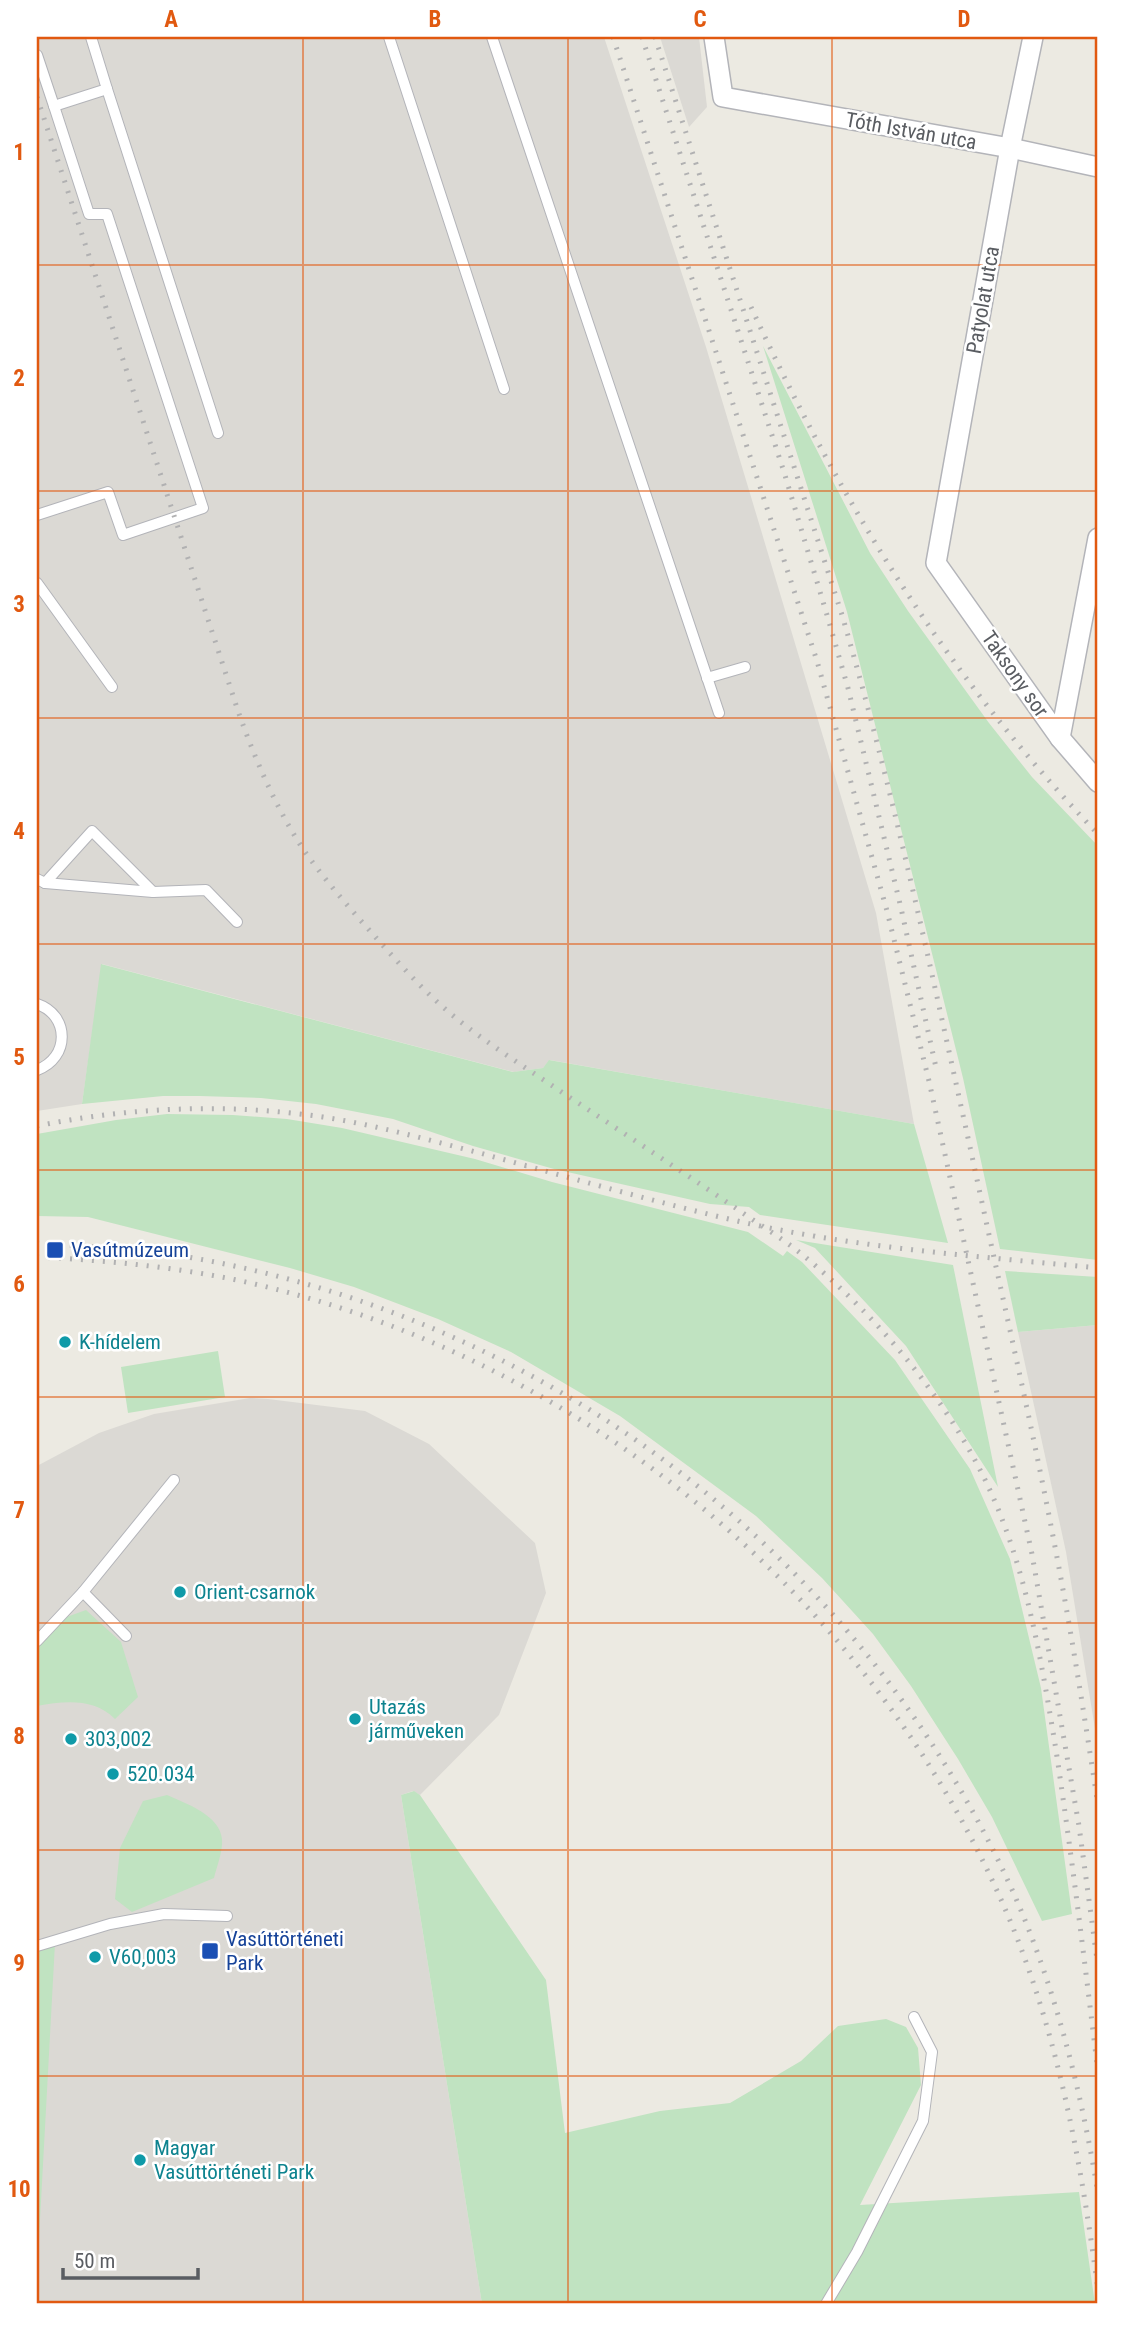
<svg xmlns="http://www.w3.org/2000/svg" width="1135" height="2341" font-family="'Roboto Condensed',sans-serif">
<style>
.industrial{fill:#dbd9d4}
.green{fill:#c0e3c1}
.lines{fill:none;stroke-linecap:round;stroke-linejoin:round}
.service-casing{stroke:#b3b4b9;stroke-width:12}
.minor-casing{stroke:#b3b4b9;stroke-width:22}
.service{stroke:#fff;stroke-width:10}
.minor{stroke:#fff;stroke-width:19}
.rail{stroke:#b1b1b2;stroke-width:5;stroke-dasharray:2 9;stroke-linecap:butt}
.grid{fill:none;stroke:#e15910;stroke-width:2;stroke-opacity:0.55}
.transit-dot{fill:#1a4fb4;stroke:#fff;stroke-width:2.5}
.culture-dot{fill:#0f9aa8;stroke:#fff;stroke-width:2.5}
.labels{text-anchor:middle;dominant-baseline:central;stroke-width:5;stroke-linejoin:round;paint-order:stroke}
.street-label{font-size:21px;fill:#5a5d62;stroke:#fff}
.transit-label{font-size:21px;fill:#164399;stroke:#fff;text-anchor:start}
.culture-label{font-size:21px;fill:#0d838f;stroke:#fff;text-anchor:start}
.neatline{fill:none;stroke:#e15910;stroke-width:2.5}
.grid-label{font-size:23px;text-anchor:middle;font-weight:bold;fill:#e15910}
</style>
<rect width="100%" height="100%" fill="#eceae2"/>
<g class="industrial">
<path d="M37,37H604L706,347L876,913L914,1124L550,1060L543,1068L514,1072L102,964L82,1104L37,1111Z"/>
<path d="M660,37H699L707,107L689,127Z"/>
<path d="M1098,1325V1747L1066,1552L1018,1332Z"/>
<path d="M250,1398L268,1399L365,1411L429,1444L535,1543L546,1593L499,1715L420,1795L413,1791L401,1795L482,2304H37V1466L99,1433L154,1414Z"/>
</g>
<g class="green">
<path d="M763,346L870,553L908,611L989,723L1032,777L1098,846V1260L1000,1249L963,1078L847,612Z"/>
<path d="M101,964L513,1072L543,1068L549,1060L914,1124L948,1243L760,1215L749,1207L710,1204L554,1169L473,1146L393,1119L316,1104L261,1098L200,1096H163L82,1104Z"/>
<path d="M167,1114L233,1115L287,1119L342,1128L475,1159L552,1182L748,1232L783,1256L787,1251L802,1262L895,1360L970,1469L1010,1559L1041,1688L1072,1914L1042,1921L992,1817L958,1759L911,1686L873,1634L822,1578L756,1516L620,1416L511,1352L438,1319L354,1287L290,1268L88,1217L37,1216V1134L116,1120Z"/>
<path d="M796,1240L953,1265L998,1487L906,1346L815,1248Z"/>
<path d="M1005,1271L1098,1277V1325L1018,1332Z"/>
<path d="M218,1351L225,1397L128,1413L121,1367Z"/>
<path d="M86,1610L121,1642L138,1697L115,1719C94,1698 65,1701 37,1706V1643L61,1619Z"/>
<path d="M414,1791L420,1795L546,1980L565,2133L660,2111L730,2103L801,2061L838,2026L886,2019L906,2027L918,2048L921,2085L860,2205L1079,2192L1095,2304H482L401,1795Z"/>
<path d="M167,1795C185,1803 220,1815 222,1839C223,1851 217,1866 214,1878L132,1912L115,1899L120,1848L143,1801Z"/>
<path d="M55,1943L37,2275V1946Z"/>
</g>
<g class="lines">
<g class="service-casing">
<g id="service">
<path d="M389,37L504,389"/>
<path d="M492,37L719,713"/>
<path d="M37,55L54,106L107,89L91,37"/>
<path d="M107,89L218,433"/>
<path d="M37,515L108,492L123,535L203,508L107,214H89L54,106"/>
<path d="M37,583L112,687"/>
<path d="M707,678L745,667"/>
<path d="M37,879L45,883L153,892L206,890L237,922"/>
<path d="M45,883L92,831L153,892"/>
<path d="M37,1004C70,1015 70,1058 37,1070"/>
<path d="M83,1592L126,1636"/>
<path d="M37,1641L83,1592L174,1480"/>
<path d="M37,1946L110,1924L164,1914L227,1916"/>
<path d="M826,2304L857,2252L923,2121L932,2052L914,2017"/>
</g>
</g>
<g class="minor-casing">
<g id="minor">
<path d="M714,37L723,97L1010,148L1098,167"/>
<path d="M1033,37L1010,148L936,563L1060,738L1098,782"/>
<path d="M1060,738L1098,538"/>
</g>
</g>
<use href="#service" class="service"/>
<use href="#minor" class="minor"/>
<g class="rail">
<path d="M613,37L817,661L887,911L929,1081L1032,1554L1079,1826L1098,1967"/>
<path d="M642,37L784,472L827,615L848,688L901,908L937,1072"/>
<path d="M655,37L842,615C894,793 932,975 972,1156C1000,1288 1031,1419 1056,1552C1072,1636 1085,1720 1098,1805"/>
<path d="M37,97L238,711C255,759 275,806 303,849C326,882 353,912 379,941C402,967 425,992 451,1014C486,1043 525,1067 563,1093C622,1132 681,1171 740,1211C763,1227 788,1242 810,1261C876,1317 936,1387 977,1464C1024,1552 1040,1653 1056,1750C1072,1857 1085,1965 1098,2072"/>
<path d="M751,307C841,503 948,678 1098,834"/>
<path d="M37,1126C131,1107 228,1103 323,1117C375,1125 425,1139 476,1152C561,1175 647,1200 733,1220C853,1248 976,1256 1098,1268"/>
<path d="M37,1243C91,1247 145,1249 199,1259C558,1324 865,1562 1014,1894C1056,1990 1081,2090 1098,2193"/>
<path d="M37,1257C119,1261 199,1269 279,1290C603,1374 879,1610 1009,1918C1059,2038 1081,2162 1098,2290"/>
</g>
</g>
<path class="grid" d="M303,37V2304M568,37V2304M832,37V2304M37,265H1098M37,491H1098M37,718H1098M37,944H1098M37,1170H1098M37,1397H1098M37,1623H1098M37,1850H1098M37,2076H1098"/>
<g class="transit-dot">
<rect x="46" y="1241" width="18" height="18" rx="3.5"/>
<rect x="201" y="1942" width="18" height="18" rx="3.5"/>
</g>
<g class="culture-dot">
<circle cx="65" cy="1342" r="7"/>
<circle cx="180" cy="1592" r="7"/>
<circle cx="355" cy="1719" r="7"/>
<circle cx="71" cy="1739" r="7"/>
<circle cx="113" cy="1774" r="7"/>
<circle cx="95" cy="1957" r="7"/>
<circle cx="140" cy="2160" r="7"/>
</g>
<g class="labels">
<g class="street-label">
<text transform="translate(911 131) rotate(10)">Tóth István utca</text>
<text transform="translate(983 300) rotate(-80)">Patyolat utca</text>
<text transform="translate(1015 674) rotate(55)">Taksony sor</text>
</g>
<g class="transit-label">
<text x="71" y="1250">Vasútmúzeum</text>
<text x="226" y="1939">Vasúttörténeti<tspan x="226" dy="24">Park</tspan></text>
</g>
<g class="culture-label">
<text x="79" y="1342">K-hídelem</text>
<text x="194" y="1592">Orient-csarnok</text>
<text x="369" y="1707">Utazás<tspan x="369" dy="24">járműveken</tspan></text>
<text x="85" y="1739">303,002</text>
<text x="127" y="1774">520.034</text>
<text x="109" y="1957">V60,003</text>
<text x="154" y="2148">Magyar<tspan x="154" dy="24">Vasúttörténeti Park</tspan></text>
</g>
</g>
<rect width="1135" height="2341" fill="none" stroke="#ffffff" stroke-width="77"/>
<path d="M63 2268v10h135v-10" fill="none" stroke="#5a5d62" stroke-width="3.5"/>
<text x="74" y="2268" font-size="21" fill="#5a5d62" stroke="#ffffff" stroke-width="5" paint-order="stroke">50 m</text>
<rect x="38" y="38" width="1058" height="2264" class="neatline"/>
<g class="grid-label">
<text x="171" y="27">A</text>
<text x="435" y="27">B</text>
<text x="700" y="27">C</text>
<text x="964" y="27">D</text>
<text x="19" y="160">1</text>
<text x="19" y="386">2</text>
<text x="19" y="612">3</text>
<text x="19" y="839">4</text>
<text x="19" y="1065">5</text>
<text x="19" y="1292">6</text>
<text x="19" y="1518">7</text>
<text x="19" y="1744">8</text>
<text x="19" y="1971">9</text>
<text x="19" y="2197">10</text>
</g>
</svg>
